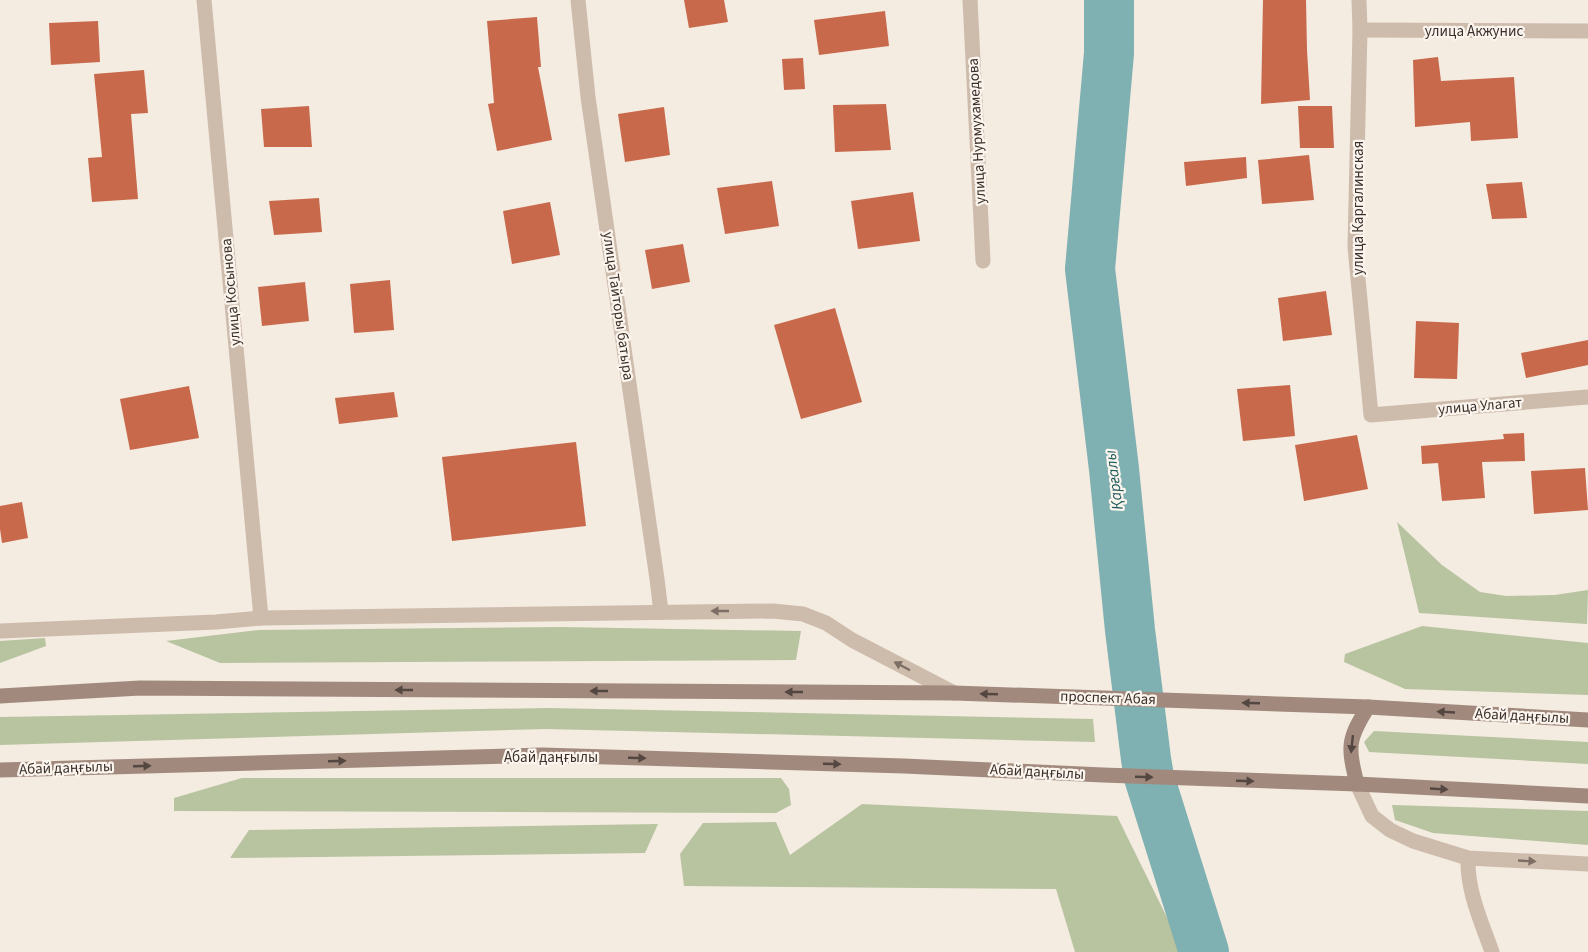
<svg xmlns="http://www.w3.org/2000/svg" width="1588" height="952" font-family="'Source Sans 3',sans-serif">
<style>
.green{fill:#b8c4a0}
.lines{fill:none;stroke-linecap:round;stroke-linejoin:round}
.river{stroke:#7fb0b2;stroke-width:50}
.building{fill:#c8694b}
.minor{stroke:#cdbbac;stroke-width:15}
.secondary{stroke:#a18a7d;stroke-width:15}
.oneway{fill:#7d6f65}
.oneway2{fill:#544640}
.labels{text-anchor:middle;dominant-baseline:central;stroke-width:4.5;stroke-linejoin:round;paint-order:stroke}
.street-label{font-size:15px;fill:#3b302b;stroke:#fbf5ee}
.water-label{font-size:16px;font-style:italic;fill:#1f5a5e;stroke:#fbf5ee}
</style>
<rect width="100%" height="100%" fill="#f4ebe1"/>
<g class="green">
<path d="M1397,522L1442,565L1480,592L1506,596L1555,595L1588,590L1587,624L1419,613Z"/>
<path d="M1422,626L1588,643V695L1405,689L1344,662L1345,654Z"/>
<path d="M561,627L801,631L796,660L220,663L166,641L259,630Z"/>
<path d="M45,638L46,646L0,663V641Z"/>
<path d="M548,708L1093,719L1095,742L546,729L0,745V717Z"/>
<path d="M1374,731L1588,742V764L1369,752L1364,742Z"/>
<path d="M242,778H781L789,789L791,805L776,813L174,811V798Z"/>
<path d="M862,804L1117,816L1184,952H1075L1056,889L684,886L680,854L703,823L776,822L790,855Z"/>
<path d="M1392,805L1588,811V845L1433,833L1395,820Z"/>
<path d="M658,824L645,853L230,858L249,830Z"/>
</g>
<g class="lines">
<path class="river" d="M1109,0V53L1090,269L1114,469L1130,630L1146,759L1149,777L1204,952"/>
</g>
<g class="building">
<path d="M684,0H724L728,22L689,28Z"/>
<path d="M1263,0H1306L1307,50L1310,100L1261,104Z"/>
<path d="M885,11L889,46L819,55L814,20Z"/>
<path d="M537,17L541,67H538L552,140L497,151L488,104L494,103L487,21Z"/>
<path d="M98,21L100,62L51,65L49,23Z"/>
<path d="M1438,57L1441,81L1514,77L1518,138L1471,141L1470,122L1415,127L1413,60Z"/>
<path d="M803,58L805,89L784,90L782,59Z"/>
<path d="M144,70L148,113L131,114L138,199L92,202L88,158L102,157L94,74Z"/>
<path d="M886,104L891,150L835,152L833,105Z"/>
<path d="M309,106L312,147H264L261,109Z"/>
<path d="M1298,106H1332L1334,148H1300Z"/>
<path d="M664,107L670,155L625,162L618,114Z"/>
<path d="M1309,155L1314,200L1262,204L1258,160Z"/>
<path d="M1246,157L1247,178L1186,186L1184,162Z"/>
<path d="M772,181L779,226L725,234L717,188Z"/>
<path d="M1522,182L1527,218L1492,219L1486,184Z"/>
<path d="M913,192L920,241L858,249L851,201Z"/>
<path d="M319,198L322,232L274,235L269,201Z"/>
<path d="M550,202L560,255L512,264L503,211Z"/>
<path d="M683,244L690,282L652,289L645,250Z"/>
<path d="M390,280L394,330L354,333L350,284Z"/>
<path d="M305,282L309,321L262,326L258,287Z"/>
<path d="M1326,291L1332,335L1283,341L1278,298Z"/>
<path d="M835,308L862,402L801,419L774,325Z"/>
<path d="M1416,321L1459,323L1457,379L1414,378Z"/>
<path d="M1588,340V365L1526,378L1521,353Z"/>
<path d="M1290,385L1295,436L1243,441L1237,389Z"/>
<path d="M189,386L199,438L130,450L120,399Z"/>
<path d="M394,392L398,417L339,424L335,398Z"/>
<path d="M1524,433L1525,461L1482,462L1485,498L1442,501L1438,463L1422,464L1421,446L1504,439L1503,434Z"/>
<path d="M1357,435L1368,489L1304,501L1295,445Z"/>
<path d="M576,442L586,526L452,541L442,457Z"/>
<path d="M1585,468L1588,510L1534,514L1531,471Z"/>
<path d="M22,502L28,538L2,543L0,529V506Z"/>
</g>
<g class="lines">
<g class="minor">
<path d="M204,0L261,618"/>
<path d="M578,0L588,97L657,579L661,612"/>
<path d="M970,0L983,261"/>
<path d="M1359,0L1360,30L1355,247L1371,415L1588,397"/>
<path d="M1360,30L1588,31"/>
<path d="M0,631L216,622L261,618L773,611L803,614L826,623L852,640L954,693"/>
<path d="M1357,784L1372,816L1390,830L1413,841L1468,858L1588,864"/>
<path d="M1468,858C1467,891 1481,921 1492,952"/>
</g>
<g class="secondary">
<path d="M0,696L140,688L954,693L1368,707L1588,720"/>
<path d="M0,770L542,755L904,766L1103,775L1357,784L1588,796"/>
<path d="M1357,784C1348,747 1347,740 1368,707"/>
</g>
</g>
<defs><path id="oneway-solid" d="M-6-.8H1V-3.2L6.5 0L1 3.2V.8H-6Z" transform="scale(1.5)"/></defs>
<g class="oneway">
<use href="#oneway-solid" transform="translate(720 611) rotate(180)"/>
<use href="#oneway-solid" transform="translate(902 666) rotate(-152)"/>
<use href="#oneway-solid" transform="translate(1527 861) rotate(3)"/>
</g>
<g class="oneway2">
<use href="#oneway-solid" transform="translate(404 690) rotate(-180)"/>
<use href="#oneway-solid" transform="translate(599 691) rotate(-180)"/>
<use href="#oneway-solid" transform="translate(794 692) rotate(-180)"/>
<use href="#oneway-solid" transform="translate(989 694) rotate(-178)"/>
<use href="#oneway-solid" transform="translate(1251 703) rotate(-178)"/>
<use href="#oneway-solid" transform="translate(1446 712) rotate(-177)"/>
<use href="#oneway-solid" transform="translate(1352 744) rotate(96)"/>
<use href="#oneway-solid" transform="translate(637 758) rotate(2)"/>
<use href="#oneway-solid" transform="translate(337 761) rotate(-2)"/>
<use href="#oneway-solid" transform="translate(832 764) rotate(2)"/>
<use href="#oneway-solid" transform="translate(142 766) rotate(-2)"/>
<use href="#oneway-solid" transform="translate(1144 777) rotate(2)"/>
<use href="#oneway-solid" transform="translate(1245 781) rotate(2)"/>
<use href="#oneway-solid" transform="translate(1439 789) rotate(3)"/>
</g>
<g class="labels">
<g class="street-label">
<text x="1474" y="31">улица Акжунис</text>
<text transform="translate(977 131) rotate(-93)">улица Нурмухамедова</text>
<text transform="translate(1358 208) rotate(-90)">улица Каргалинская</text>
<text transform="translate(231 292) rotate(-95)">улица Косынова</text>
<text transform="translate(618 306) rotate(82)">улица Тайторы батыра</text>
<text transform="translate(1480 406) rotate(-5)">улица Улагат</text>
<text transform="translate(1108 698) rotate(2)">проспект Абая</text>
<text transform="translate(1522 716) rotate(3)">Абай даңғылы</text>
<text x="551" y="757">Абай даңғылы</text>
<text transform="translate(66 768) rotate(-2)">Абай даңғылы</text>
<text transform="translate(1037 772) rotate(3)">Абай даңғылы</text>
</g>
<g class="water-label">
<text transform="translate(1114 480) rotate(-97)">Қарғалы</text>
</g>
</g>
</svg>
